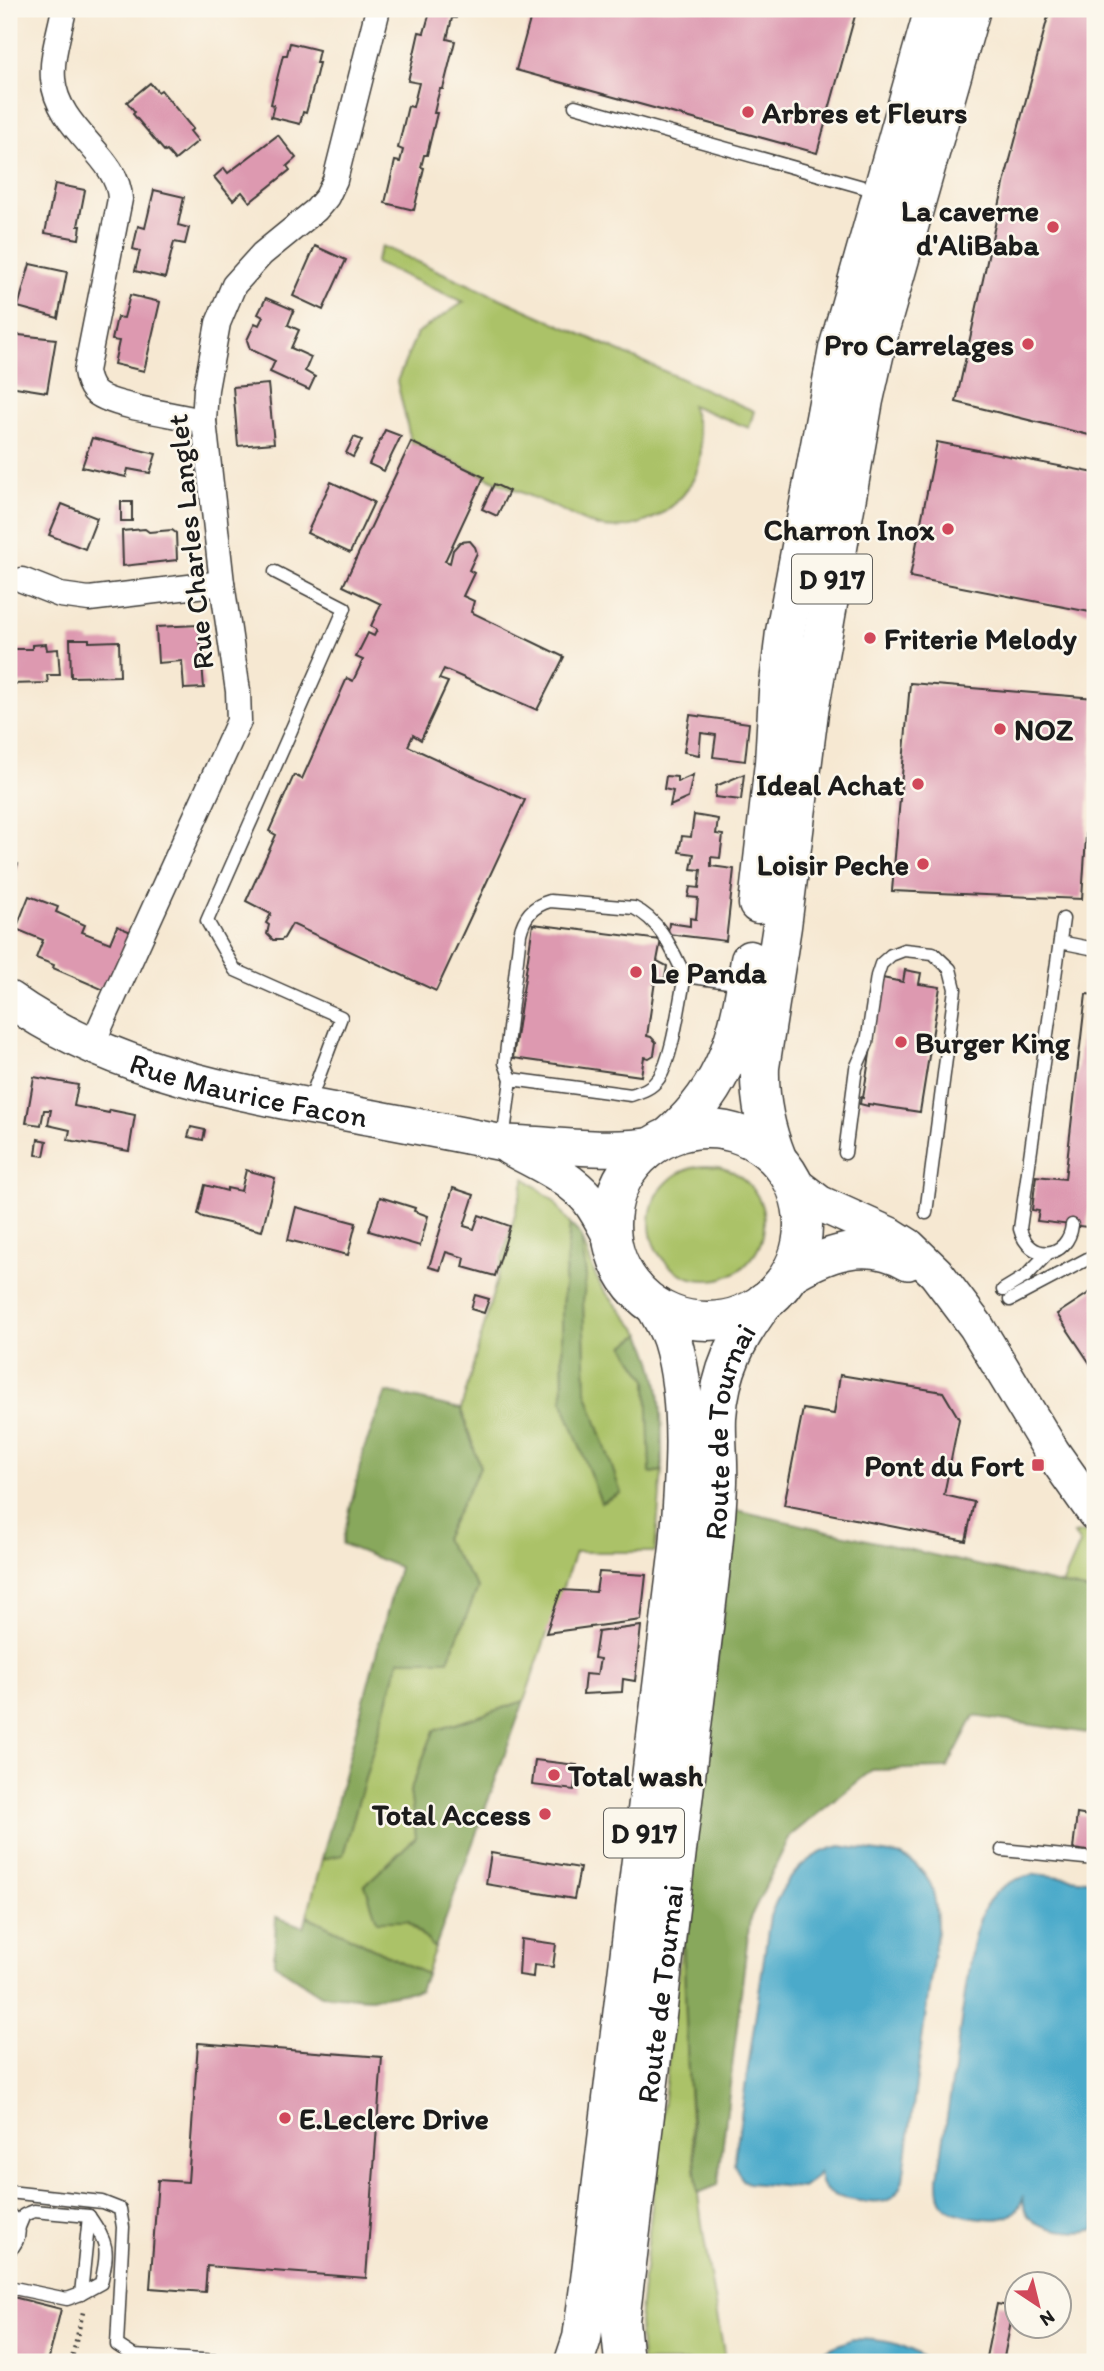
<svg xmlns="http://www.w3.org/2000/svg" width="1104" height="2371" font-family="Itim,sans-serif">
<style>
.green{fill:#abc267;stroke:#646f42;stroke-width:2}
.forest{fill:#88a85c;stroke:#52623c;stroke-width:2}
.water{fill:#4baaca;stroke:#346373;stroke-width:2}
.building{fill:#dd99b0}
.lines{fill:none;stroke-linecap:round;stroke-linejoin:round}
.lane-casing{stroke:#3d3b37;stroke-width:15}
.street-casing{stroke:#3d3b37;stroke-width:27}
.secondary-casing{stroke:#3d3b37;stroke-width:38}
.primary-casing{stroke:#3d3b37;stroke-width:41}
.path{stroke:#3d3b37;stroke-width:4.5;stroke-dasharray:2 5;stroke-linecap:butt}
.lane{stroke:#fff;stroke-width:12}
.street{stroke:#fff;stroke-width:24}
.secondary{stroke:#fff;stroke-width:35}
.primary{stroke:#fff;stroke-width:38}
.poi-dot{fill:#d1495b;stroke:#fbf7ec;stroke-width:2.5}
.labels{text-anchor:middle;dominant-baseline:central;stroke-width:5;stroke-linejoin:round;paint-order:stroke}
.shield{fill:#fbf7ec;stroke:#5f5e5a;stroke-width:2}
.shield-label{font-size:28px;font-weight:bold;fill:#1c1c1c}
.poi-label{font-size:30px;font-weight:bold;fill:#1c1c1c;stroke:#fbf7ec;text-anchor:start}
.street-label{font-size:30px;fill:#1c1c1c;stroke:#fbf7ec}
</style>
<rect width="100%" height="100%" fill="#fbf7ec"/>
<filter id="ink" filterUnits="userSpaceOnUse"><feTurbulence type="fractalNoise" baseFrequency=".0143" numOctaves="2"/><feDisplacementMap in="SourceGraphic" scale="14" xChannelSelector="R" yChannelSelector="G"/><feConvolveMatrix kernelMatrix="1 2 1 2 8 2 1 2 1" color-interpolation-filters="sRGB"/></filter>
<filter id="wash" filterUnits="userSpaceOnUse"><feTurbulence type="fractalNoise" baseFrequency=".00686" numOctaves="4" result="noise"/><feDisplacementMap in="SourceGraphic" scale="28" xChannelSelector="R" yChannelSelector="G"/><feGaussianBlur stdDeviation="1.57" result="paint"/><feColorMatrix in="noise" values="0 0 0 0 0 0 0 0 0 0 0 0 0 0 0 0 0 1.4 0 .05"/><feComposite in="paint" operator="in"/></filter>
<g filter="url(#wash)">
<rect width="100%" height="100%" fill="#f6e8d2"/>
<g class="green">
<path d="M382,246L754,411L749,428L691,405C703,439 708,464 683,495C664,518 633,531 603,527C587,525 568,513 553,506C505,486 458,465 411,442L397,381L417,333L464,302L375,263Z"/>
<circle cx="707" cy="1223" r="57"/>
<path d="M525,1178L554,1201L570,1224L562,1307L563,1402L620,1493L586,1391L583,1301L586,1277L581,1235L594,1272L602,1288L641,1334L624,1346L647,1380L651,1473L662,1471L655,1552H575L524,1701L434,1731L410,1791L417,1837L365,1885L407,1921L435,1948L426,1974L307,1916L322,1859L343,1854L399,1660L443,1539L480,1467L461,1409Z"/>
<path d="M1085,1532L1095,1542V1592L1062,1585L1080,1544L1074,1534Z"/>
<path d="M683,1929C686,2017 687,2107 698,2194C705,2251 715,2307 726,2362H642L639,2322Z"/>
</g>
<g class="forest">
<path d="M570,1224L581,1235L586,1277L583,1301L586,1391L621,1493L601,1503L563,1402L562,1307Z"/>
<path d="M641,1334C664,1377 662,1424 662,1471L650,1473L647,1380L624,1346Z"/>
<path d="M386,1392L461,1409L480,1467L444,1539L478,1588L448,1660H399L343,1855L322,1859L399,1567L342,1544L364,1449Z"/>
<path d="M736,1510L1095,1592V1726L1087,1733L974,1716L947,1768L872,1770L790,1836L750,1918L718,2185L698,2193L688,2072L683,1929Z"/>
<path d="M524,1701L435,1948L408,1921H377L365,1885L416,1837L410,1791L434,1731Z"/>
<path d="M307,1916L426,1974L420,1990L371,1998L321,1995L274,1964L276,1917L304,1927Z"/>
</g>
<g class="water">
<path d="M841,1846L902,1856C934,1873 937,1898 937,1931L903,2180C900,2189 896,2197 886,2201C875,2205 836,2199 827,2191C820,2186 820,2178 819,2171L815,2178L802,2188L748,2183L742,2180L734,2164L770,1916C782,1883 804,1853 841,1846Z"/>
<path d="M1035,1874L1095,1881V2229C1077,2235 1039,2231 1027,2214C1023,2209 1024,2204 1023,2198C1020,2205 1017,2212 1009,2216C996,2222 953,2217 944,2205C938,2197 938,2188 938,2178L972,1946C981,1906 992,1883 1035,1874Z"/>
<path d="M852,2339C880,2339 907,2342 928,2362H805L810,2357Z"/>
</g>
<g id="blocks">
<g class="building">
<path d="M422,9H459L456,18H452L447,39L455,41L443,89H440L437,100L434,113H437L427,155H424L421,167L424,168L414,210L385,203L395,161L400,162L403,150L398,148L408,106L413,107L419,83L408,81L419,32L424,33L430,12Z"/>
<path d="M533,9H844L856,12L817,153L516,70Z"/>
<path d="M1050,9H1095V427L1093,436L956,402L1006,175Z"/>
<path d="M290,43L319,50L316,63H319L313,88L306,113L303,112L300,124L271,117L274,105L271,104L277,79L283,55H287Z"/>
<path d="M150,83L158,92L161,90L193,129L190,131L198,141L175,160L167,151L165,152L133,114L135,112L127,102Z"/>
<path d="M278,135L296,158L287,166L290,170L250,202L242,192L233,200L214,177L224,168L228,173Z"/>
<path d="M55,184L85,190L78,226H81L79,239L45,233Z"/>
<path d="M154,190L184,197L178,225L189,228L185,244L174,242L165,278L135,271L140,251L133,249L138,226L145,228Z"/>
<path d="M315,246L346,260L323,310L293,296Z"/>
<path d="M30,264L67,272L58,318L18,307Z"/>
<path d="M130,295L160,302L144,371L114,364L119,341L112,340L117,317L124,318Z"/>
<path d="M266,298L294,310L288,325L299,330L291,348L311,357L305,371L315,377L309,390L270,372L275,361L250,349L247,340L255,323L259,325L263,317L258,314Z"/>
<path d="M9,334L56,339L47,392L9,386Z"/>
<path d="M268,384L274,443L238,446L233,387Z"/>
<path d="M385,430L401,436L384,471L369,464Z"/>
<path d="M354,437L362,440L353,457L346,453Z"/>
<path d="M92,438L156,454L150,473L128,469L126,477L82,467Z"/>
<path d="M411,442L484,477L445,561L450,563L453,550L460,542L470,541L475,547L477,553L469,570L474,573L463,596L474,601L471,612L564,657L537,710L444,669L439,679L448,682L421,740L413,735L408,746L525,800L436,991L292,924L284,938L281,940H273L267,934L269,925L266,923L271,914L246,901L276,835L269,831L294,775L302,779L347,678L353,681L363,660L356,657L368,633L374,636L377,630L371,626L381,604L343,586Z"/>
<path d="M937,442L1095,473V613L910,577Z"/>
<path d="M331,482L374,502L350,553L307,533Z"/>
<path d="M494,484L509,491L497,516L482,509Z"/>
<rect x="121" y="502" width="11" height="19"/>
<path d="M62,504L97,518L85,549L49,535Z"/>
<path d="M145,529L149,532L172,530L176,533L177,560L123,566L122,531Z"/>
<path d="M199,625L204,688L184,689L182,661L158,663L156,627Z"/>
<path d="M70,639H89V642L119,641L120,676L71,677Z"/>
<path d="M46,644L47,650L58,649L60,675H47L48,683L9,684V649H32V645Z"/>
<path d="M910,683L1095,698L1082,899L892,891Z"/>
<path d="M690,715L749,723L745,761L713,757L716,735L701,733L699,755L684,752Z"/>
<path d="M744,774L741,800L715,797L716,786Z"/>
<path d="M693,775L688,798L670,806L673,791L664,789L666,776L677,777V782Z"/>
<path d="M694,815L718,819L716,834L723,835L720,858L711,857V866L734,869L726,941L668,934L669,923L690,926V918L696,919L698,898L688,897L690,887L699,888L701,870L691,869L694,854L679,852L682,836L691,837Z"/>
<path d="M9,861L18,864L9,888Z"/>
<path d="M29,896L58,907L56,912L85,925L82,932L110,943L117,926L131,932L104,990L53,968L54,965L36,958L43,940L16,929Z"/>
<path d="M533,924L661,940L657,961L667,966L665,978L655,981L647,1036L651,1037L656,1042L654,1055L649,1058L644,1057L641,1076L513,1058Z"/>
<path d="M905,970L921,973L919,984L940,987L920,1112L868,1104V1106L860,1104L861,1097L863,1098L882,978L903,982Z"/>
<path d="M1086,994L1095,995V1151L1087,1227L1037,1221L1039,1211L1032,1210L1036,1176L1065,1179Z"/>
<path d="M34,1077L78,1085L74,1106L109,1113L110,1110L135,1115L129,1151L68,1140L70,1130L48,1125L51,1110H44L41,1125L26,1123Z"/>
<path d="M191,1127L205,1130L203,1140L188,1137Z"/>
<path d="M38,1139L47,1141L44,1156L36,1155Z"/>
<path d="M246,1170L275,1178L262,1231L203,1217L198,1214L205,1185L227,1191V1188L241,1191Z"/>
<path d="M453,1188L474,1195L464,1226L474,1229L479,1215L510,1226L495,1276L463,1267L465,1258L446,1252L440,1270L429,1267Z"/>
<path d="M380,1197L415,1208L414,1211L428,1216L420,1246L369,1231Z"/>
<path d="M296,1207L356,1223L348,1255L288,1240Z"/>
<path d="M1095,1289V1371L1057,1314Z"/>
<path d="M475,1295L489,1299L484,1313L471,1309Z"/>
<path d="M840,1375L943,1392L959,1419L944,1495L974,1502L966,1541L784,1505L803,1409L834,1414Z"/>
<path d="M599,1572L646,1575L641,1620L546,1633L561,1590L596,1592Z"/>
<path d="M641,1626L635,1681L623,1679L622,1692L583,1694L585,1674L597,1675L600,1659L594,1658L598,1632Z"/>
<path d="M535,1760L577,1765L574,1790L532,1785Z"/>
<path d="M1077,1814L1095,1817V1852L1073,1849Z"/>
<path d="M491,1853L580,1868L574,1899L486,1884Z"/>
<path d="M521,1939L556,1944L553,1967L534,1965L533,1977L519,1975Z"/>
<path d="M198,2043L382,2057L366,2278L207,2266L205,2292L150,2288L158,2180L188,2182Z"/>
<path d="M9,2296L61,2309L48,2362H9Z"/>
<path d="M997,2304L1014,2307L1003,2362H985Z"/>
</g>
</g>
</g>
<g filter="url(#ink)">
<use href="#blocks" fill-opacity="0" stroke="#3d3b37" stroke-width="2"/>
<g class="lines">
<g class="lane-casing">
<g id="lane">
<path d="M575,106L877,191"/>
<path d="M275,572L345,608L207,921L235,970L341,1017L308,1105"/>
<path d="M1063,919L1020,1229C1029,1263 1068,1259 1072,1225"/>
<path d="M1060,942L1095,949"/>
<path d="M511,1079L505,1063L520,934C524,917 532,906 550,901L634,908C661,921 672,950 685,976"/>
<path d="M503,1141L511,1079L631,1095C643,1091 652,1088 659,1078C673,1057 679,1003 685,976L743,984"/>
<path d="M845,1153L856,1068L867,1043L877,976L881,964L891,955L904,950L933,953L950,969L955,989L926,1213"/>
<path d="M1003,1290L1026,1276L1048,1253"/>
<path d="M1010,1300L1095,1255"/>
<path d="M1002,1850L1095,1859"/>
<path d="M9,2192L102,2202L120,2209L123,2227L117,2345L134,2356L237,2362"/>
<path d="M9,2213C22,2224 22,2239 9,2251"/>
<path d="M9,2287L67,2299L81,2294L101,2283C109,2249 108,2244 89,2216L34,2211L24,2215L19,2227"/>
<path d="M81,2294L89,2216"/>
</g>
</g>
<g class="street-casing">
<g id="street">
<path d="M64,9C60,31 51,56 53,79C57,130 119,156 120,199L86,371C87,378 89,385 94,391C107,406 182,416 204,421"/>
<path d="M22,580L60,595L89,599L222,583"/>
<path d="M91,1047L239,721L238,691L222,583L204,421L206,389L218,323L234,285L262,254L316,210L327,197L335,180L378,9"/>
</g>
</g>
<g class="secondary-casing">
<g id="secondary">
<path id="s1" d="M9,999C102,1065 210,1087 319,1108C381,1119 442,1131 503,1143C554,1144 604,1153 654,1145"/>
<path d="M509,1147C537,1163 568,1175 589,1200C598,1212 605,1226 612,1239"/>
<path d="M794,1184L819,1203L892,1236L908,1246L936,1273L976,1326L1052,1452L1095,1513"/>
<path d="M787,1277C824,1254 866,1237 908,1262"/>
</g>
</g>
<g class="primary-casing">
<g id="primary">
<path d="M758,904L774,763L778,692L785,632L838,349L934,9"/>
<circle cx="707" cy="1225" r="96"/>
<path d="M671,1135C728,1085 739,1033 750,960"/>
<path d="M777,1158C765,1128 759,1100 760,1067L782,926L809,712L864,400L881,325L971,9"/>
<path d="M574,2362L582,2338L590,2280L679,1547C684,1484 691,1401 672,1340C668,1328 661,1317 655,1306"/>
<path id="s2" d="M624,2362L620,2321L708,1594C712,1557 717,1519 718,1482C719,1460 716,1439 717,1417C720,1371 737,1337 765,1301"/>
</g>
</g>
<path class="path" d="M71,2362L83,2312"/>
<use href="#lane" class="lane"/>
<use href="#street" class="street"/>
<use href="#secondary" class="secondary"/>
<use href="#primary" class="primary"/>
</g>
</g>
<g class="poi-dot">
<circle cx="748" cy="112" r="7"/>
<circle cx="1053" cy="227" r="7"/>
<circle cx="1028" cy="344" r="7"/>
<circle cx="948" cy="529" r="7"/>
<circle cx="870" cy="638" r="7"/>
<circle cx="1000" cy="729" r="7"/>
<circle cx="918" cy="784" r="7"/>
<circle cx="923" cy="864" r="7"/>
<circle cx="636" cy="972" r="7"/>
<circle cx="901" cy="1042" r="7"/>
<rect x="1031" y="1458" width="14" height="14" rx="3.5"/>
<circle cx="554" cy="1775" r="7"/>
<circle cx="545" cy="1814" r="7"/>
<circle cx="285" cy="2118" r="7"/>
</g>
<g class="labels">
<g class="shield">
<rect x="792" y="554.5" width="80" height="49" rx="5"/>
<rect x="604" y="1808.5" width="80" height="49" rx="5"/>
</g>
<g class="shield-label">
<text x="832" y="579">D 917</text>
<text x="644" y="1833">D 917</text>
</g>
<g class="poi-label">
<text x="762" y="112">Arbres et Fleurs</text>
<text x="1039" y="210" text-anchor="end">La caverne<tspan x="1039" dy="34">d'AliBaba</tspan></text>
<text x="1014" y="344" text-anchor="end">Pro Carrelages</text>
<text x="934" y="529" text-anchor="end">Charron Inox</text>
<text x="884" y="638">Friterie Melody</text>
<text x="1014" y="729">NOZ</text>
<text x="904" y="784" text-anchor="end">Ideal Achat</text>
<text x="909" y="864" text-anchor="end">Loisir Peche</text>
<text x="650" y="972">Le Panda</text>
<text x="915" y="1042">Burger King</text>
<text x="1024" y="1465" text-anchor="end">Pont du Fort</text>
<text x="568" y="1775">Total wash</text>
<text x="531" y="1814" text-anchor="end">Total Access</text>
<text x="299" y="2118">E.Leclerc Drive</text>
</g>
<g class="street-label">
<text transform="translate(190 542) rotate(-96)">Rue Charles Langlet</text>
<text stroke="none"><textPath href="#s1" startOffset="259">Rue Maurice Facon</textPath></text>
<text stroke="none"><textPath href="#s2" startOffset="938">Route de Tournai</textPath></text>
<text stroke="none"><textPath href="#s2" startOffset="371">Route de Tournai</textPath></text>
</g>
</g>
<rect width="1104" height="2371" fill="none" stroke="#fbf7ec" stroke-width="35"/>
<g transform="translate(1038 2305) rotate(145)"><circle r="33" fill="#fbf7ec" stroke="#a29f99" stroke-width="2"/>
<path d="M0-5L12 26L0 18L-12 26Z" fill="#d1495b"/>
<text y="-10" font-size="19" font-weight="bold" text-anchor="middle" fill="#1c1c1c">N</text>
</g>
</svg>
